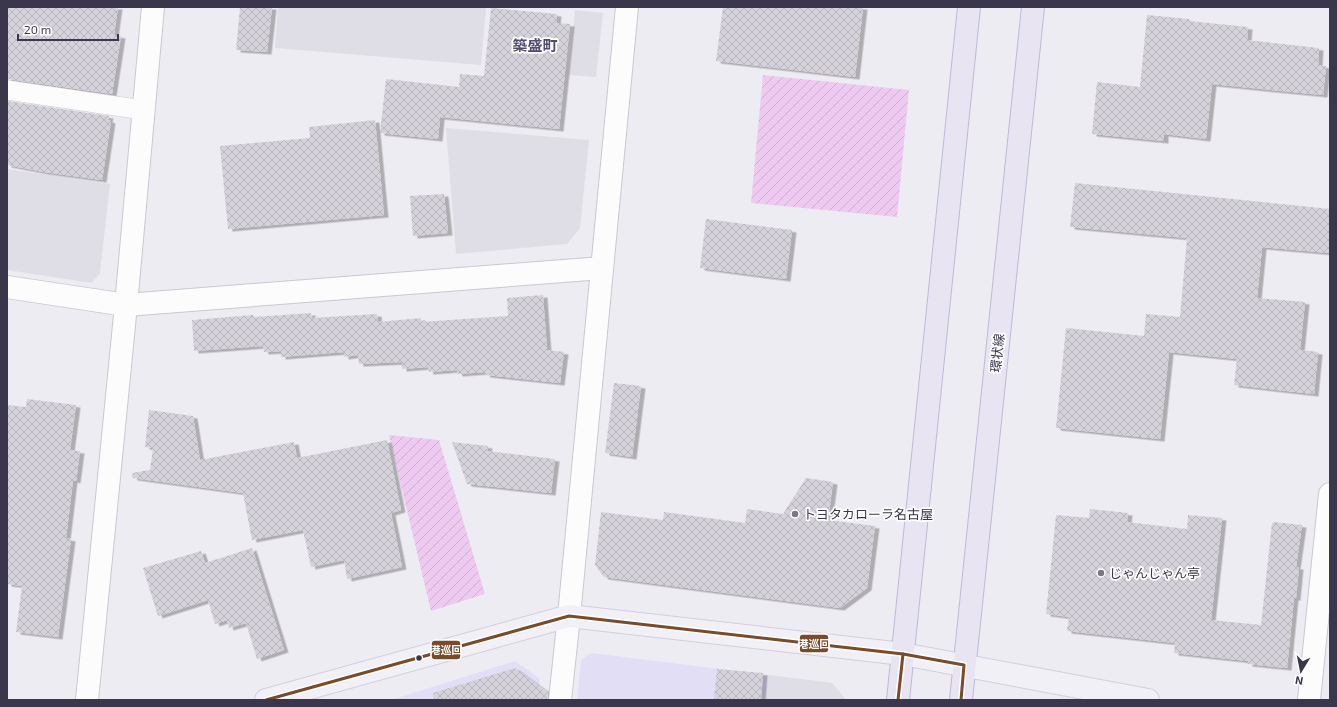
<svg xmlns="http://www.w3.org/2000/svg" width="1337" height="707" font-family="'Exo 2','Noto Sans JP',sans-serif">
<style>
.commercial{fill:#e2def6}
.garden{fill:url(#garden-furrows)}
.parking{fill:#dfdde5}
.building{fill:url(#building-cross-hatch);filter:url(#shadow)}
.lines{fill:none;stroke-linecap:round;stroke-linejoin:round}
.lane-casing{stroke:#cac8d0;stroke-width:20}
.street-casing{stroke:#cac8d0;stroke-width:24}
.secondary-casing{stroke:#d3cddf;stroke-width:24}
.primary-casing{stroke:#c0b8d7;stroke-width:24}
.lane{stroke:#fcfcfd;stroke-width:19}
.street{stroke:#fcfcfd;stroke-width:22}
.secondary{stroke:#f2f0f7;stroke-width:22}
.primary{stroke:#e9e4f2;stroke-width:22}
.bus-1-casing{stroke:#fff;stroke-width:6}
.bus-1{stroke:#7a4b2a;stroke-width:3}
.poi-dot{fill:#797686;stroke:#fff;stroke-width:1.5}
.bus-dot{fill:#3a364b;stroke:#fff;stroke-width:1.5}
.labels{text-anchor:middle;dominant-baseline:central;stroke-width:3.5;stroke-linejoin:round;paint-order:stroke}
.street-label{font-size:13px;fill:#3a364b;stroke:#fff}
.poi-label{font-size:13px;fill:#3a364b;stroke:#fff;text-anchor:start}
.quarter-label{font-size:15px;font-weight:bold;fill:#524c6f;stroke:#fff}
.line-badge{stroke:#fff;stroke-width:1.5}
.badge-label{font-size:11px;text-anchor:middle;font-weight:bold;fill:#fff}
</style>
<defs>
<pattern id="garden-furrows" width="10" height="10" patternUnits="userSpaceOnUse"><rect width="10" height="10" fill="#eecaf0"/><path d="M-1 1l2-2M0 10L10 0M9 11l2-2" fill="none" stroke="#cdaecf"/></pattern>
<pattern id="building-cross-hatch" width="8" height="8" patternUnits="userSpaceOnUse"><rect width="8" height="8" fill="#d5d2db"/><path d="M0 0l8 8M0 8l8-8" fill="none" stroke="#b8b5bd"/></pattern>
<filter id="shadow"><feDropShadow dx="4.5" dy="2.5" stdDeviation="0" flood-color="#0004"/></filter>
</defs>
<rect width="100%" height="100%" fill="#eeecf3"/>
<g class="commercial">
<path d="M591,653L832,683L846,700H577L581,660Z"/>
<path d="M515,661L540,679L538,700H391Z"/>
</g>
<g class="garden">
<path d="M763,75L909,90L897,217L751,203Z"/>
<path d="M389,435L439,440L485,594L431,611Z"/>
</g>
<g class="parking">
<path d="M278,7H486L481,65L275,48Z"/>
<path d="M575,10L603,13L596,77L569,75Z"/>
<path d="M446,128L589,140L580,228L567,244L456,254Z"/>
<path d="M7,169L110,184L100,273L92,283L7,270Z"/>
<path d="M768,675L832,683L846,700H766Z"/>
</g>
<g class="building">
<path d="M7,7H118L114,35L121,36L112,94L7,79Z"/>
<path d="M240,7H272L267,52L236,50Z"/>
<path d="M723,7H863L855,77L716,61Z"/>
<path d="M491,8L557,14L556,23L570,24L559,129L440,117L438,139L380,133L386,79L459,87L460,74L484,76Z"/>
<path d="M1147,15L1189,19V21L1248,27L1247,40L1319,48L1318,65L1326,66L1323,95L1212,84L1206,139L1164,134V141L1092,134L1097,82L1140,87Z"/>
<path d="M7,101L109,116L108,120L111,121L102,180L44,172L7,165Z"/>
<path d="M375,120L384,215L228,229L220,146L310,138L309,127Z"/>
<path d="M1075,183L1330,209V253L1262,247L1257,298L1305,302L1300,350L1318,352L1314,394L1234,385L1237,359L1169,352L1160,439L1056,428L1066,328L1144,336L1146,314L1180,317L1187,238L1070,227Z"/>
<path d="M444,194L448,233L413,236L410,196Z"/>
<path d="M706,219L792,230L786,279L700,268Z"/>
<path d="M543,295L547,350L564,352L560,383L486,375L485,372L458,374L457,370L429,372L428,367L402,369V362L359,364L358,355L344,357V352L281,357V351L264,352L263,346L194,351L192,320L253,315L254,317L311,313L312,318L377,314L378,322L421,318V322L508,316L507,298Z"/>
<path d="M614,383L641,386L632,457L605,453Z"/>
<path d="M27,399L76,405L70,450L80,451L76,481L73,480L66,538L71,539L58,637L16,632L22,586L7,584V405L26,407Z"/>
<path d="M149,410L193,416L200,460L294,442L297,458L387,440L401,510L391,513L402,567L347,579L344,560L311,567L303,530L252,540L243,493L133,478L132,473L150,470L153,448L145,447Z"/>
<path d="M452,442L488,446L487,451L555,459L551,493L467,484Z"/>
<path d="M806,478L833,482L828,520L875,526L867,588L840,608L604,577L595,565L601,512L663,520L664,512L745,523L747,509L783,514Z"/>
<path d="M1090,509L1128,513L1127,522L1187,529L1188,515L1222,518L1211,620L1261,625L1272,523H1274V522L1302,525L1296,567H1299L1296,598H1294L1287,668L1248,664V661L1174,653L1175,643L1067,631L1069,617L1046,614L1056,515L1089,518Z"/>
<path d="M252,548L284,650L257,659L246,623L229,628L227,620L215,624L208,600L158,616L143,568L201,551L205,563Z"/>
<path d="M515,668L548,692V700H434L433,693Z"/>
<path d="M717,669L763,673L761,700H714Z"/>
</g>
<g class="lines">
<g class="lane-casing">
<path id="lane" d="M7,90L143,110"/>
</g>
<g class="street-casing">
<g id="street">
<path d="M7,287L126,305L602,268"/>
<path d="M87,700L126,305L153,7"/>
<path d="M560,700L569,616L627,7"/>
<path d="M1309,700L1330,494"/>
</g>
</g>
<g class="secondary-casing">
<path id="secondary" d="M266,700L569,616L903,654L1148,700"/>
</g>
<g class="primary-casing">
<g id="primary">
<path d="M898,700L969,7"/>
<path d="M961,700L1033,7"/>
</g>
</g>
<use href="#lane" class="lane"/>
<use href="#street" class="street"/>
<use href="#secondary" class="secondary"/>
<use href="#primary" class="primary"/>
<g class="bus-1-casing">
<g id="bus-1">
<path d="M266,700L569,616L903,654L964,665L961,700"/>
<path d="M898,700L903,654"/>
</g>
</g>
<use href="#bus-1" class="bus-1"/>
</g>
<g class="poi-dot">
<circle cx="795" cy="514" r="4"/>
<circle cx="1101" cy="573" r="4"/>
</g>
<circle class="bus-dot" cx="419" cy="658" r="3.5"/>
<g class="labels">
<g class="street-label">
<text transform="translate(997 353) rotate(-84)">環状線</text>
</g>
<g class="poi-label">
<text x="803" y="514">トヨタカローラ名古屋</text>
<text x="1109" y="573">じゃんじゃん亭</text>
</g>
<g class="quarter-label">
<text x="535" y="45">築盛町</text>
</g>
</g>
<g class="line-badge">
<rect x="799" y="634" width="30" height="19" rx="4" fill="#7a4b2a"/>
<rect x="431" y="640" width="30" height="20" rx="4" fill="#7a4b2a"/>
</g>
<g class="badge-label">
<text x="814" y="648">港巡回</text>
<text x="446" y="654">港巡回</text>
</g>
<rect width="1337" height="707" fill="none" stroke="#3a364b" stroke-width="16"/>
<g transform="translate(1301 671) rotate(190)" stroke="#ffffff" stroke-width="3" paint-order="stroke">
<path d="M0-3L7 15L0 10L-7 15Z" fill="#3a364b"/>
<text y="-6" font-size="11" font-weight="bold" text-anchor="middle" fill="#3a364b">N</text>
</g>
<path d="M18 34v6h100v-6" fill="none" stroke="#3a364b" stroke-width="2"/>
<text x="24" y="34" font-size="12" fill="#3a364b" stroke="#ffffff" stroke-width="3" paint-order="stroke">20 m</text>
</svg>
